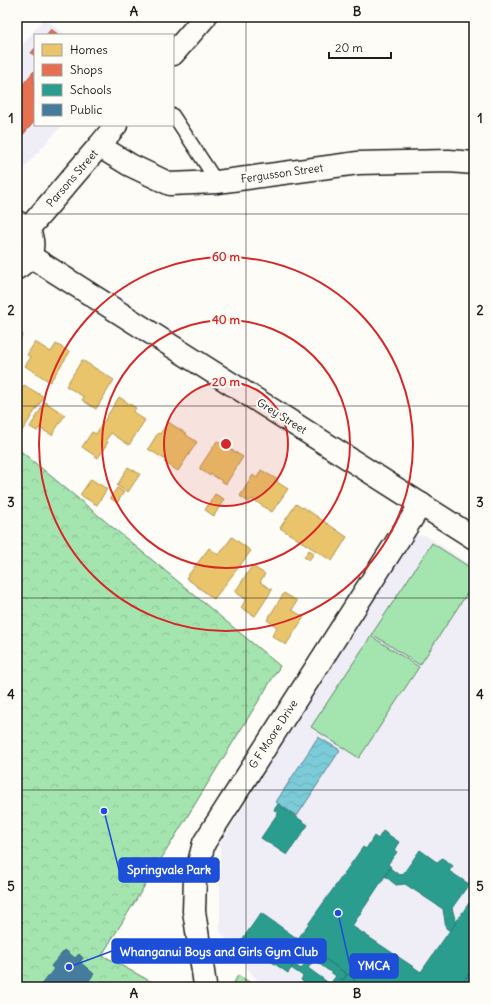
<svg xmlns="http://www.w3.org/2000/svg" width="491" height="1004" font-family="Delius,sans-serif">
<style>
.built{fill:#efeef7}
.park{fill:url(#park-crowns);stroke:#608066}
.pitch{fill:#a4e5af;stroke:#608066}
.water{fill:url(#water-waves);stroke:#56858d}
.homes{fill:#e9c46a;stroke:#ac9253}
.shops{fill:#e76f51;stroke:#aa5641}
.schools{fill:#2a9d8f;stroke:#26766c;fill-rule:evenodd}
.public{fill:#457b9d;stroke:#395e76}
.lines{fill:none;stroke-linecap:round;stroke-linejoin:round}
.service-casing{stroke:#1c1c1c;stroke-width:15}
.minor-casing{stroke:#1c1c1c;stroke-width:25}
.tertiary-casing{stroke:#1c1c1c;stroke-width:25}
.secondary-casing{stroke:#1c1c1c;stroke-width:25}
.service{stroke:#fdfcf7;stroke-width:12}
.minor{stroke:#fdfcf7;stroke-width:22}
.tertiary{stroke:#fdfcf7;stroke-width:22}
.secondary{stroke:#fdfcf7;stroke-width:22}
.grid{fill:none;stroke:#1c1c1c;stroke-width:1;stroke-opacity:0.55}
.ring{fill:none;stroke:#d62828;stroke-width:2}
.labels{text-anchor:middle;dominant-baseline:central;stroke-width:4;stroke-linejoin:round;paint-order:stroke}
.street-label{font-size:11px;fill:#1c1c1c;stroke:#fdfcf7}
.centre{fill:#d62828;stroke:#fdfcf7;stroke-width:2}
.ring-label{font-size:12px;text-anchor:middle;font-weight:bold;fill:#d62828;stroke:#fdfcf7;stroke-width:4;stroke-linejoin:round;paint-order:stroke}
.leader{fill:none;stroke:#1d4ed8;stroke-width:1.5}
.callout-dot{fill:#1d4ed8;stroke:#fdfcf7;stroke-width:1.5}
.callout{fill:#1d4ed8;stroke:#1d4ed8;stroke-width:1.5}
.callout-label{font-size:12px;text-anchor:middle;font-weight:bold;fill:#fff}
.neatline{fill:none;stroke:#1c1c1c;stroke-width:1.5}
.grid-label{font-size:13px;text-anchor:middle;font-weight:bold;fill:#1c1c1c}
</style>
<defs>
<pattern id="park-crowns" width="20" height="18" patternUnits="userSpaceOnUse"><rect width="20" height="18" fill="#a4e5af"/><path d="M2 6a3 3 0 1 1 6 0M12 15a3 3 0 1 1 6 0" fill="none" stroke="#8dc496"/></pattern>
<pattern id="water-waves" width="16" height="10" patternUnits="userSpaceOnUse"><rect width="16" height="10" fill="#7ccbd9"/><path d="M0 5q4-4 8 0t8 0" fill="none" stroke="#6baeba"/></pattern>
</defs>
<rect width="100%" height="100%" fill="#fdfcf7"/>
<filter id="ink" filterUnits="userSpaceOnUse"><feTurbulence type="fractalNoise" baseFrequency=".025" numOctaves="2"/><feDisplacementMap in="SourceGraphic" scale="8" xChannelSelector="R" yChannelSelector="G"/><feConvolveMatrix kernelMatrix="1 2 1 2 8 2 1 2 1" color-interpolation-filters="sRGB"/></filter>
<g filter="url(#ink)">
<g class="built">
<path d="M44,18L66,35H35V125H62L17,176V52Z"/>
<path d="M425,535L474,567V987H262L220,931V844L409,537Z"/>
</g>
<g class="park">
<path d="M17,448L280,666L102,955L161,987H17Z"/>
<path d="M238,975L257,987H232Z"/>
</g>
<g class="pitch">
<path d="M432,543L474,570V583L420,665L372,634Z"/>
<path d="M371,636L419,667L359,758L311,727Z"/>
</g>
<path class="water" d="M318,737L340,750L297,816L276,802Z"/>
<g class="homes">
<path d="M17,330L23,335L17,342Z"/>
<path d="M35,342L51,352L56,344L70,352L50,382L25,366L31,357L27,355Z"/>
<path d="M82,360L114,380L96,409L82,400L84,397L66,386Z"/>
<path d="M24,385L44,397L20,434L17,432V396Z"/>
<path d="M119,397L136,408L133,412L145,420L129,445L111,433L106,440L108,442L98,458L82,447L92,432L96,434Z"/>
<path d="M45,402L65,415L52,435L39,428L37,431L30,427Z"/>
<path d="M168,422L187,434L186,435L197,442L178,471L164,462L166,460L148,449L158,433L160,434Z"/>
<path d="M217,441L243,457L226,484L211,474L210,476L200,469V467Z"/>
<path d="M128,467L140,474L128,492L117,486Z"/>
<path d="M261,470L278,480L277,482L288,489L272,512L252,499L249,502L240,496L253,475L257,478Z"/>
<path d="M91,479L107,489L97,505L80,495Z"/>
<path d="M117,488L124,492L117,503L110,498Z"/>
<path d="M215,494L224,499L214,516L205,510Z"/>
<path d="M296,504L302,508L303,507L347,537L332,561L280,528Z"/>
<path d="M232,537L251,551L214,599L186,578L209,548L219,555Z"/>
<path d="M309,550L314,553L309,560L304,557Z"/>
<path d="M252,566L265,574L260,582L272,590L255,616L241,608L246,599L235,592Z"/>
<path d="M284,593L297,601L292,610L304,617L286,645L272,636L277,627L267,620Z"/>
</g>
<g class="shops">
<path d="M51,29L59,35H46Z"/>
<path d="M35,48V56L31,53Z"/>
<path d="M34,71L35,121L20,138L17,135V91Z"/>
<path d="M17,154L23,159L17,168Z"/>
</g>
<g class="schools">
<path d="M278,804L308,825L287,855L261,838L278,813L274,810Z"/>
<path d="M383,831L399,842L394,850L397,852L388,864L391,867L352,926L421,972L474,896V966L460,987H364L353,980L354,979L297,940L363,847L366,849L374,836L378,839Z"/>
<path d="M420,850L438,863L442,858L453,866L449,871L469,884L452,908L456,923L450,931L446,928L443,909L405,884L396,885L385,876L390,868L399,875L403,874Z"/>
<path d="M261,913L298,939L297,940L306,946L288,973L241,941Z"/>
<path d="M306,946L347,974L343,980L340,978L335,987H311L301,980L303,976L291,968L294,964L301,969L310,956L303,951ZM314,960L336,976L330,984L308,968Z"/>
<path d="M474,966V987H460Z"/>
<path d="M347,974L354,979L353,980L364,987H335L340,978L343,980Z"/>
</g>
<path class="public" d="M65,950L75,958L79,954L83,958L80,962L94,974L84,987H39L54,969L51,966Z"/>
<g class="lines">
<g class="service-casing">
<path id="service" d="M173,115L217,182"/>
</g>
<g class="minor-casing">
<g id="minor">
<path d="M99,146L130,165L170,184L217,182L358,163L449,161L474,163"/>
<path d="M205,985L194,911L195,878L204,843L421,504"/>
</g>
</g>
<g class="tertiary-casing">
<g id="tertiary">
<path d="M173,54L205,17"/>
<path d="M28,229L99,146L116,125"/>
</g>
</g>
<g class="secondary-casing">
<g id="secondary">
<path d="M17,222C38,232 37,257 17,268"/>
<path d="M30,256L474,538"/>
</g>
</g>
<use href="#service" class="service"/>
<use href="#minor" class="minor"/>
<use href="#tertiary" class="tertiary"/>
<use href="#secondary" class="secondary"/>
</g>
</g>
<path class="grid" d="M246,17V987M17,214H474M17,406H474M17,598H474M17,790H474"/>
<circle cx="226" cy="444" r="62" fill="#d62828" fill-opacity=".12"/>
<g class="ring">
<circle cx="226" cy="444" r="62"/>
<circle cx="226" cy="444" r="124"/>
<circle cx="226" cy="444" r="187"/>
</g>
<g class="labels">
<g class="street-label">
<text transform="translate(282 173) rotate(-8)">Fergusson Street</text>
<text transform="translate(72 178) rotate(-49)">Parsons Street</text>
<text transform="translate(282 416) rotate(32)">Grey Street</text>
<text transform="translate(273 734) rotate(-57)">G F Moore Drive</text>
</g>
</g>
<circle cx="226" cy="444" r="6" class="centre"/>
<g class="ring-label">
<text x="226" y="261">60 m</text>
<text x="226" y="324">40 m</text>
<text x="226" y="386">20 m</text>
</g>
<path class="leader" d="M104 811L119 870M69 967L112 951M338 913L350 966"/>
<g class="callout-dot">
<circle cx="104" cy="811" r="4"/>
<circle cx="69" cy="967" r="4"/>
<circle cx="338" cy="913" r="4"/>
</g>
<g class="callout">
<rect x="119" y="858" width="100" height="24" rx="4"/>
<rect x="112" y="939" width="214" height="24" rx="4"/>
<rect x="350" y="954" width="48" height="24" rx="4"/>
</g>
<g class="callout-label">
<text x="169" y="874">Springvale Park</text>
<text x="219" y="956">Whanganui Boys and Girls Gym Club</text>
<text x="374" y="970">YMCA</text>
</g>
<rect width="491" height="1004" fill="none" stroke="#fdfcf7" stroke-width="44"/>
<rect x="34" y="34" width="140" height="92" fill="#fdfcf7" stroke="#a3a29f"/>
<rect x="42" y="44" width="20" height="12" fill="#e9c46a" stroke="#a3a29f"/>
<text x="70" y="54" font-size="12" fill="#1c1c1c">Homes</text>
<rect x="42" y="64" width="20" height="12" fill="#e76f51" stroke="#a3a29f"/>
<text x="70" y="74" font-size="12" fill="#1c1c1c">Shops</text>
<rect x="42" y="84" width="20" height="12" fill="#2a9d8f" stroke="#a3a29f"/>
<text x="70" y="94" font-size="12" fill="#1c1c1c">Schools</text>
<rect x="42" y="104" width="20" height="12" fill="#457b9d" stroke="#a3a29f"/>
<text x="70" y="114" font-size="12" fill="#1c1c1c">Public</text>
<path d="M329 52v6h62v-6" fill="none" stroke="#1c1c1c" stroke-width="2"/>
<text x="335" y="52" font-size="12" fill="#1c1c1c" stroke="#fdfcf7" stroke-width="3" paint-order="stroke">20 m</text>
<rect x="22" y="22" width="447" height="960" class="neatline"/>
<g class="grid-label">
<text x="134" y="16">A</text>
<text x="357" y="16">B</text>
<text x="11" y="123">1</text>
<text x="480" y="123">1</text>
<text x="11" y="315">2</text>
<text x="480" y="315">2</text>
<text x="11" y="507">3</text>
<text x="480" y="507">3</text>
<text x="11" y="699">4</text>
<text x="480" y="699">4</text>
<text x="11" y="891">5</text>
<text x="480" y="891">5</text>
<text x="134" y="998">A</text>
<text x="357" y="998">B</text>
</g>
</svg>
